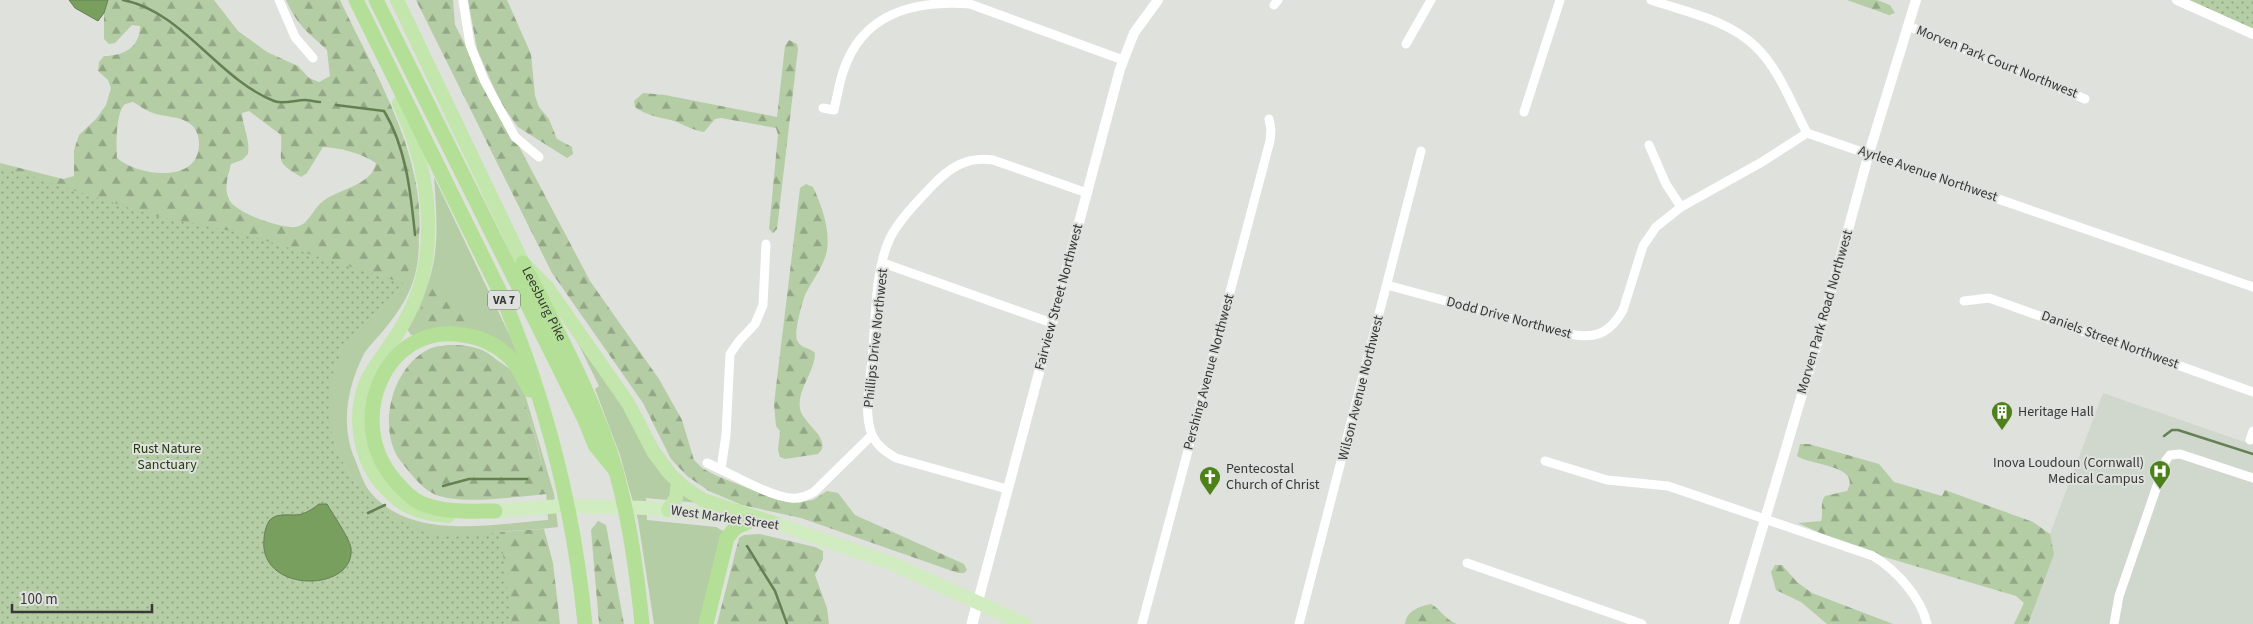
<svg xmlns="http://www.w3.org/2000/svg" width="2253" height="624" font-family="'Source Sans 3',sans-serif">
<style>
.built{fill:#d0d7cc}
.green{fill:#b4cda5}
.forest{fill:url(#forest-firs);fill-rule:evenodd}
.park{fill:url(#park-dots)}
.water{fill:#799f5f;stroke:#658053}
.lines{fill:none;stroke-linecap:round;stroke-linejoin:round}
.stream{stroke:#658053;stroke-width:2.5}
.minor{stroke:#fff;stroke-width:9}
.tertiary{stroke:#fff;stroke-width:10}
.secondary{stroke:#fff;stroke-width:11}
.primary{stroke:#d1ecc0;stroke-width:14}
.trunk{stroke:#c2e6ab;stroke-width:14}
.motorway{stroke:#b3e096;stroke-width:15}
.labels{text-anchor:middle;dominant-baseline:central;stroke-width:4;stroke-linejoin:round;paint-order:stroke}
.shield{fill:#dfe1dd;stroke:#696a68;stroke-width:1}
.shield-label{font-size:12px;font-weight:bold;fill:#363736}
.street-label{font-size:14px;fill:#363736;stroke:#dfe1dd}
.poi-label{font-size:14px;fill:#363736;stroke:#dfe1dd;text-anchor:start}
.park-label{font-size:14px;fill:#243d10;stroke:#dfe1dd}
</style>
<defs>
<pattern id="forest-firs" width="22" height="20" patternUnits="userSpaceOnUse" patternTransform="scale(1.25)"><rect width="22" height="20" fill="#b4cda5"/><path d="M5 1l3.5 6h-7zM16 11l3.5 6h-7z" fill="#93a787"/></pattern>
<pattern id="park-dots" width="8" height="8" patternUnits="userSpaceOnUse" patternTransform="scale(1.25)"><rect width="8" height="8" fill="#b4cda5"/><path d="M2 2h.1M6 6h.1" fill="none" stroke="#93a787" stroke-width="1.8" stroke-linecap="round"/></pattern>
</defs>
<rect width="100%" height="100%" fill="#dfe1dd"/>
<path class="built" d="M2103,393L2253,445V624H2016Z"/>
<g class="green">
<path d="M434,177L522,361L505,346L411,335L407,329C416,309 429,288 433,265C439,237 436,206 434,177Z"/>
<path d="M419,239C419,279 408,301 383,331C376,340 366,348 362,358C347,389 341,425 354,457C359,468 363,485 372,494C413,541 493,524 548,520C547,472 531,393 496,359L515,373L522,384L554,494L558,527C538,530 518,530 498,532C478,534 454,540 434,535C356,516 300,423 343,348C352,331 371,319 384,305C403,286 411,265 419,239Z"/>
<path d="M572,331L700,503L646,498L647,520L716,527L723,531L701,624H654L638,520L620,455L595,389L599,386Z"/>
</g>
<g class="forest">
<path d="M108,0H214L238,31L267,52L298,66L309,78L319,82L330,76L327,50C306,30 299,28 286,0H340C374,72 426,155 419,237C415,271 393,297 369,319C360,328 347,339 342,350C312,414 336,480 394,517C406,524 421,532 435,535C454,538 473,534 492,533C509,531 527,530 544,529L553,563L560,624H38L0,163L63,179L74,176V150L79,135L96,119L106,105L111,88L108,80L98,71L99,62L104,56C124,56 140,47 140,26L132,25L115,43L109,44L104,39V13ZM133,102C139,105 146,111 153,113C164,117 179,116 189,123C196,127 199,136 199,143C200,185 137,176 117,158C116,146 116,111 125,104C126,104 132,102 133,102ZM249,111L281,135C283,163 273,160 301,177L307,173L323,147C341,148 361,153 376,163C372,186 337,189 322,202C312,210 309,225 295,227C281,229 237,213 230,201C223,189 228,176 231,164L242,160L248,154C250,139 243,128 242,113Z"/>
<path d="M416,0H453L455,25L590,281L659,379L682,420L694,460L702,468L717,476L773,498L797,502L813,500L827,491L838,493L855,515L964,564L967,570L964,573H958L801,518L742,505L709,491L687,476L671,459L643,403L552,273Z"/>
<path d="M468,0H507L531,54L535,96L539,107L549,119L557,139L572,147L573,154L567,158L518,127L500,102L477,49Z"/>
<path d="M1847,0H1877L1890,5L1895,13L1889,15Z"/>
<path d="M789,40L797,44L798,49L777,229L773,233L769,229L778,135L776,128L721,118L715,119L704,132C693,130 686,126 677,122C663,117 647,117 635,107L634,101L643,93L665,95L777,117L785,46Z"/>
<path d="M806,184L813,187C822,206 830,229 827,250C824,267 812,280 805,295C802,302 794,333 797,340C801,349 809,347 815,353C815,372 797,389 800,409C803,424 834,440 818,454L785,459L780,457L778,450L780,431L776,426L774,404L800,188Z"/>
<path d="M437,283L473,324H443L422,327L416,320C423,307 424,292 437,283Z"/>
<path d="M448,345C463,345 480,346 492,356C528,383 539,452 548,494C518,496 460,506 434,494C424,489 418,482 411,474C406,468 401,462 397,456C378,421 394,366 429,349C435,346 442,346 448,345Z"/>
<path d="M1800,444H1809L1879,464L1894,482L1942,496L1945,490L2033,522L2050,534L2054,554L2028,624H2014L2024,603L2016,596L1851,547L1798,523L1821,521C1824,512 1819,504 1825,496L1847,491C1862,465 1812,466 1797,456Z"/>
<path d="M598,521L606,525L624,624H599L591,530Z"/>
<path d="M760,534L815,547L823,551V559L815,575L827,608L829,624H717L739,538L744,535Z"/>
<path d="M1775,565H1782L1797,582L1812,593L1893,624H1827L1801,602L1776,590L1771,572Z"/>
<path d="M1431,604C1442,610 1444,619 1457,624H1405C1406,611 1420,606 1431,604Z"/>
</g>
<g class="park">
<path d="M2189,0H2253V29Z"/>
<path d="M0,167L155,216L241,233L403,283C397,290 391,299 384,306C370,319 351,332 342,350C311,413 337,481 394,517C407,525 421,532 436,535C457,539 479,534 500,532L512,624H0Z"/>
</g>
<g class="water">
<path d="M69,0H108L104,13L98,21L75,8Z"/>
<path d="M319,504H327C333,515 349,537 351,548C356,593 258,594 264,539C264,534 266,526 269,521C277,511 292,517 302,514C308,512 314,508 319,504Z"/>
</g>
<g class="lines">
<g class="stream">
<path d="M123,0C182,11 218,79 274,101C283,105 295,100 305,100C310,100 315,102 320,102"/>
<path d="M336,105L384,111C406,147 411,194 415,235"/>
<path d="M2164,436L2172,430H2178L2253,454"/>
<path d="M443,486L469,479H527"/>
<path d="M368,513L385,505"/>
<path d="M747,546L775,591L787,624"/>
</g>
<g class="minor">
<path d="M279,0L295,37L313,58"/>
<path d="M463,0L470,45L484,80L515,137L539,157"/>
<path d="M1651,0C1686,12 1729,20 1756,47C1779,69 1792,105 1807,133L2253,287"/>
<path d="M1274,5L1278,0"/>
<path d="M1908,26L2085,99"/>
<path d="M1406,44L1431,0"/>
<path d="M823,108L834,110C837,97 839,84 843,72C862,13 913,0 970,4L1123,60"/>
<path d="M1524,112L1560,0"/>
<path d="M1649,145L1666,184L1681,207"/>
<path d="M883,263L1052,323"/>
<path d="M1387,285L1563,333C1592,339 1608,337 1623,310L1643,246L1656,227L1681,207L1762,162L1807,133"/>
<path d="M1964,301L1989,298L2253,392"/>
<path d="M2250,440L2253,431"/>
<path d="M1545,461L1607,480L1668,486L1873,556C1896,570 1921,597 1927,624"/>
<path d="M707,463C730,473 768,496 791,498C800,499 806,496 814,492L872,435"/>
<path d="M721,469L726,435L730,354L739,341L755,324L763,305L766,244"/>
<path d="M1007,489L896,458C886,452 877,446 872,435C863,411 870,383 872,359C876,322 874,272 890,238C900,219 916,203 931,187C949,168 966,156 993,160L1087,193"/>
<path d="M1467,563L1642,624"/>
<path d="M1142,624L1270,141L1271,130L1269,119"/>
<path d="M1299,624L1421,151"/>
<path d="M2114,624L2119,596L2166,460L2170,455L2180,454L2253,478"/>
</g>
<g class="tertiary">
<path d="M2177,0L2253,34"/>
<path d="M978,601L1120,69L1134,33L1158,0"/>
<path d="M1734,624L1816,347L1869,153L1916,0"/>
</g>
<path class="secondary" d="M972,624L978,601"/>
<path class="primary" d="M495,511L561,506L649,508L774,523L891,563L1025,624"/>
<g class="trunk">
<path d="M397,0L523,263L547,287L628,403L654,453L670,474L686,489L703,500L774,523"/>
<path d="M399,103C423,154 435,214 424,270C419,296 407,320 392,342C383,355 374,366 367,380C353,412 358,455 380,482C400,506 417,514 448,516"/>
<path d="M668,510L676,498L678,483"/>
</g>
<g class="motorway">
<path d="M356,0L502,296C546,400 574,511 585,624"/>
<path d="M376,0L585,420L595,445L616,471"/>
<path id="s1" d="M523,263C557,331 594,398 616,471C630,521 637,573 642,624"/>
<path d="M495,511C471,511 446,513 423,504C412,500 400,487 392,477C346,421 384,322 463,335C479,337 495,344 507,355C518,364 523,378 530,390"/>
<path d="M706,624L727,538L736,527L750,521"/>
</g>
</g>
<defs>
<g id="building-pin" transform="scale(1.125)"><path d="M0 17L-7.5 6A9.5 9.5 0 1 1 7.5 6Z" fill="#4c8219" stroke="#dfe1dd"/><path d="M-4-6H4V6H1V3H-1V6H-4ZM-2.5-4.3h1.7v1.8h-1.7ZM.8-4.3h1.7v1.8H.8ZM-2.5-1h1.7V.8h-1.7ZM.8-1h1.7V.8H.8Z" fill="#fff"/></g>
<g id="hospital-pin" transform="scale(1.125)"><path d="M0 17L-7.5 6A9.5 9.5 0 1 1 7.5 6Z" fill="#4c8219" stroke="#dfe1dd"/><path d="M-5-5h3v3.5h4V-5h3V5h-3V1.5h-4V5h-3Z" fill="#fff"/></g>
<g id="church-pin" transform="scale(1.125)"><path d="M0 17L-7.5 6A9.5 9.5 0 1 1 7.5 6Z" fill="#4c8219" stroke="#dfe1dd"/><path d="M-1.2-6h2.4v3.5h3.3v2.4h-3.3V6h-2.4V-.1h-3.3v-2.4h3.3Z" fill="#fff"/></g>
</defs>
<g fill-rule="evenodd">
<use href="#building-pin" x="2002" y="412"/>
<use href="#hospital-pin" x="2160" y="471"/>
<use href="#church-pin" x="1210" y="477"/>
</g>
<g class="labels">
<rect class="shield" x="488" y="290.5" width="32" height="19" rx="4"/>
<g class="shield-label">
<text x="504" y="300">VA 7</text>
</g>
<g class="street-label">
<text transform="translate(1997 62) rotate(22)">Morven Park Court Northwest</text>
<text transform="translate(1928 174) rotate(19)">Ayrlee Avenue Northwest</text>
<text transform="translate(1059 297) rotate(-75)">Fairview Street Northwest</text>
<text stroke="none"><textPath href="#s1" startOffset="46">Leesburg Pike</textPath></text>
<text transform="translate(1825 312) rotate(-74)">Morven Park Road Northwest</text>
<text transform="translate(1509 318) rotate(15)">Dodd Drive Northwest</text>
<text transform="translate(876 338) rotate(-84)">Phillips Drive Northwest</text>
<text transform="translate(2110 340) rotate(20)">Daniels Street Northwest</text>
<text transform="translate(1209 372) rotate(-75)">Pershing Avenue Northwest</text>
<text transform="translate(1361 388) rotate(-76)">Wilson Avenue Northwest</text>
<text transform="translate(725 518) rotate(8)">West Market Street</text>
</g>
<g class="poi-label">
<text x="2018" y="412">Heritage Hall</text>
<text x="2144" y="463" text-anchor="end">Inova Loudoun (Cornwall)<tspan x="2144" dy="16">Medical Campus</tspan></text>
<text x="1226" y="469">Pentecostal<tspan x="1226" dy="16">Church of Christ</tspan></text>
</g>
<g class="park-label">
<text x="167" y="449">Rust Nature<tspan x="167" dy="16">Sanctuary</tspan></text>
</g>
</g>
<path d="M12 604v8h140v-8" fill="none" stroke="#363736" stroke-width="2.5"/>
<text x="20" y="604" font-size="15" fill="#363736" stroke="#dfe1dd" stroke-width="4" paint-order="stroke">100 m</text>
</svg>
